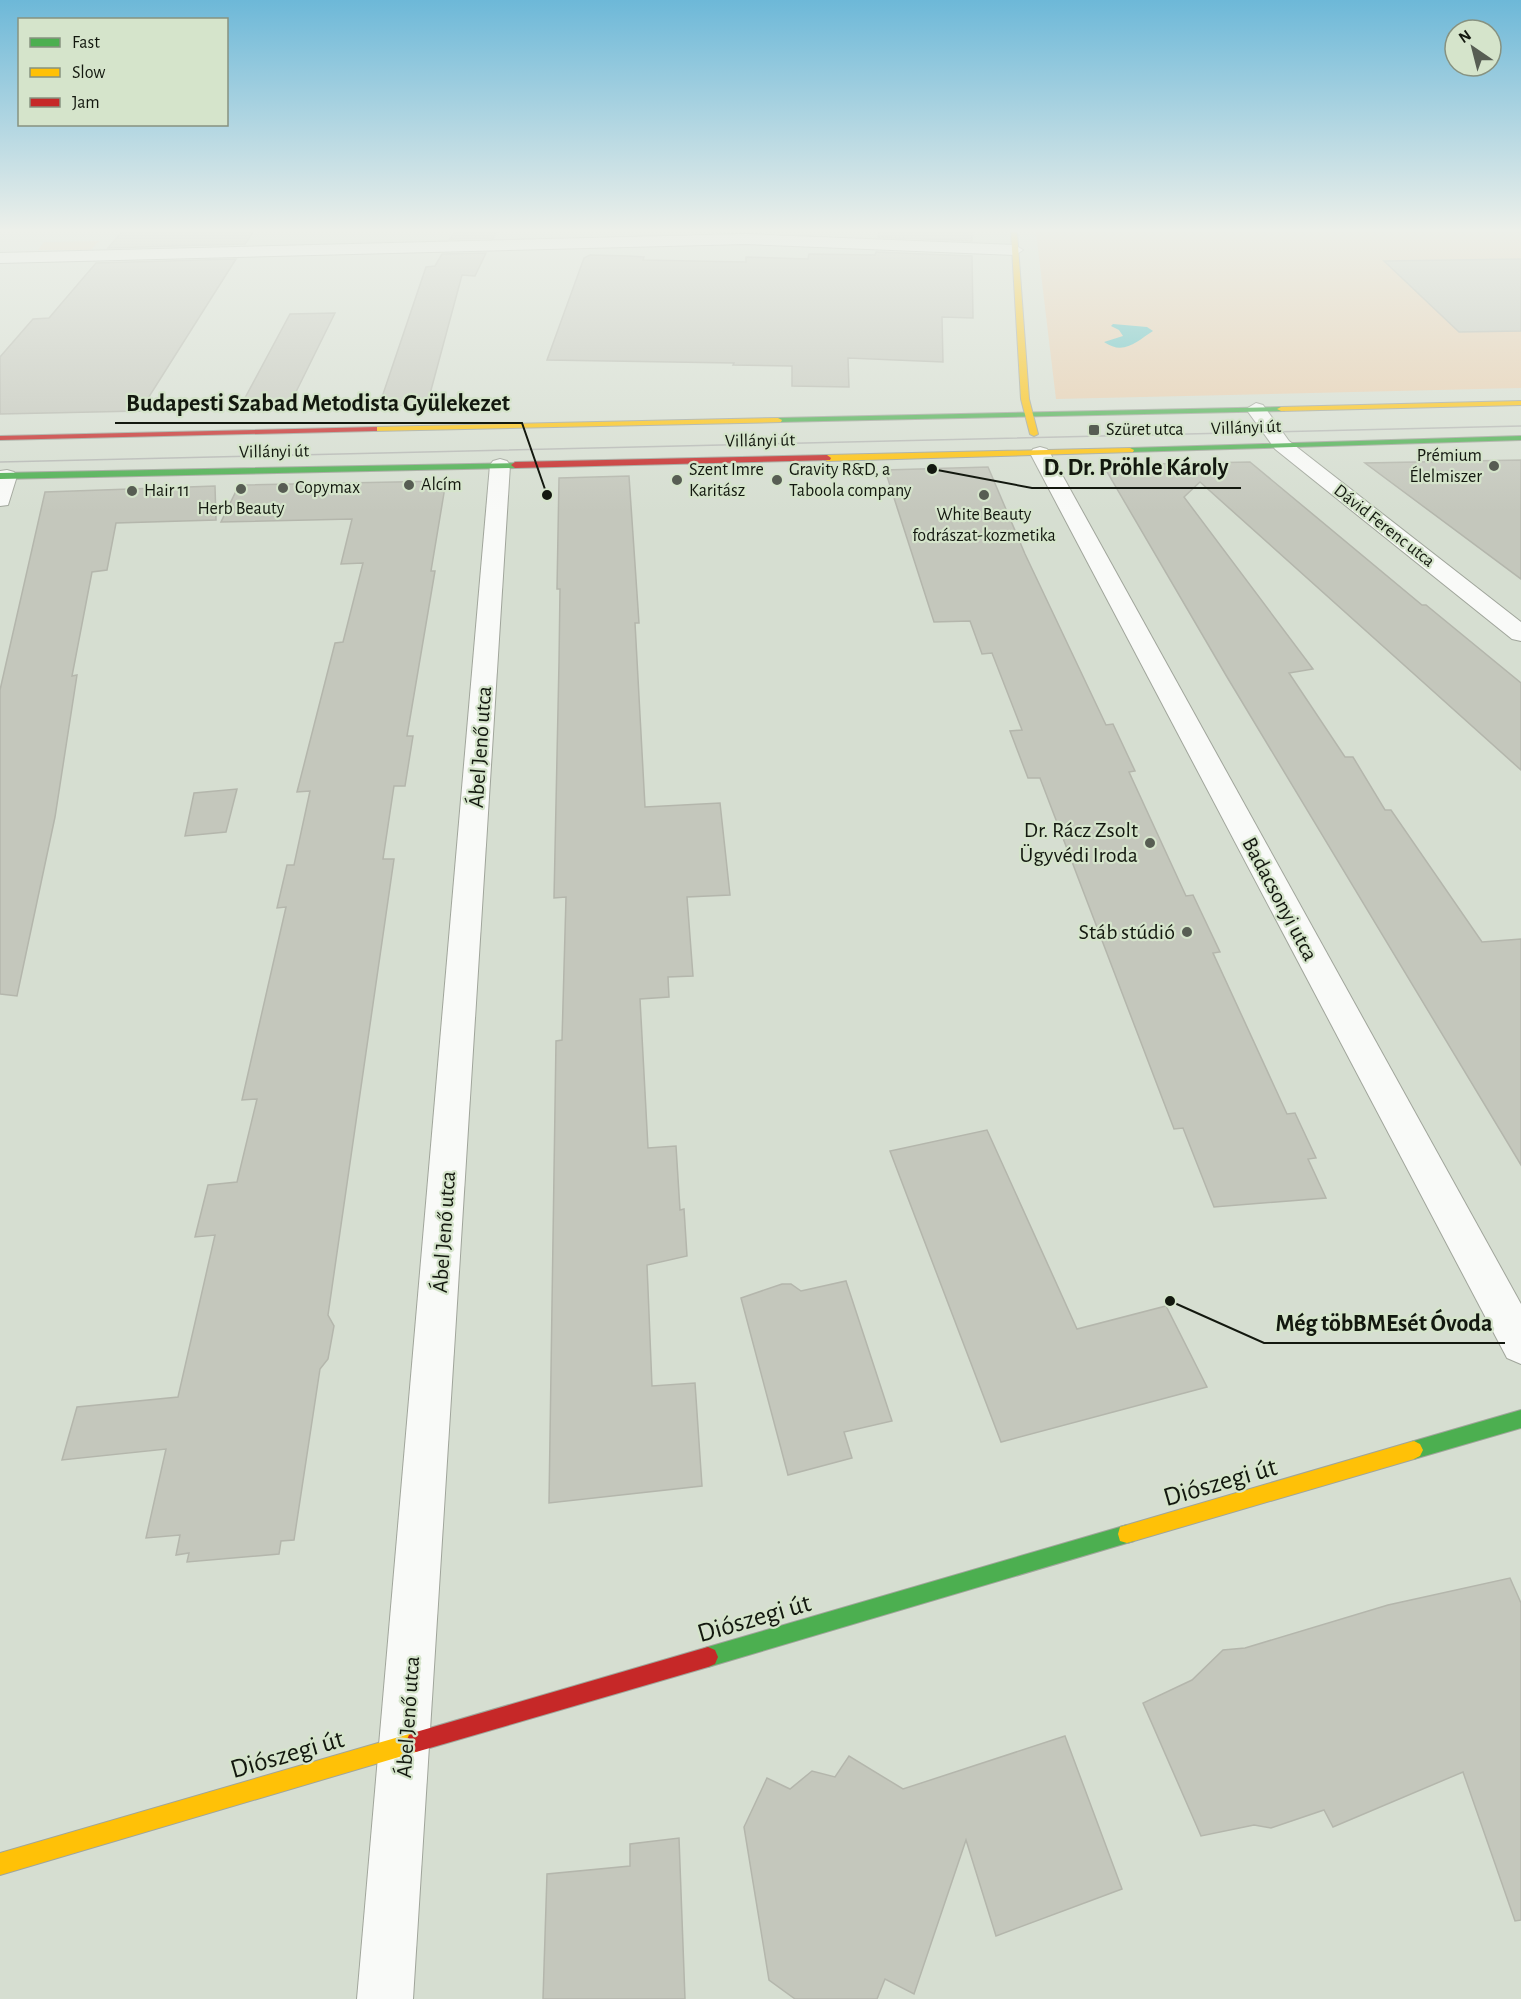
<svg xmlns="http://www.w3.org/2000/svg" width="1521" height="1999" font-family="'Alegreya Sans',sans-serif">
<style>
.green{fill:#e8cdad}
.water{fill:#54bec0}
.building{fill:#c4c7bc;stroke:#b4b6ac;stroke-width:1.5}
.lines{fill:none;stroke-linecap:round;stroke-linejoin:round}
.street-casing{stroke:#a0a59b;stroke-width:2}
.fast-casing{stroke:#a0a59b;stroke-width:2}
.slow-casing{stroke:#a0a59b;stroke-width:2}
.jam-casing{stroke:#a0a59b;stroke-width:2}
.street{fill:#f9faf8;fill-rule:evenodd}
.fast{fill:#4caf50;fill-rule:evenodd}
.slow{fill:#ffc107;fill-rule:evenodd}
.jam{fill:#c62828;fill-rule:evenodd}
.tram{stroke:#b5b7b4;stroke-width:1.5}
.poi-dot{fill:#575d53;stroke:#d5e4cb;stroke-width:2}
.labels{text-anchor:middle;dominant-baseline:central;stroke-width:4.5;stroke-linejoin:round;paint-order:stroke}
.far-street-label{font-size:18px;fill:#13180f;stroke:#d5e4cb}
.far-poi-label{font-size:18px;fill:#13180f;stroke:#d5e4cb;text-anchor:start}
.street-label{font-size:22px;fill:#13180f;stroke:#d5e4cb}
.poi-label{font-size:22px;fill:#13180f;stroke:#d5e4cb;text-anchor:end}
.near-street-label{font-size:27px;fill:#13180f;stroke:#d5e4cb}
.leader{fill:none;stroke:#13180f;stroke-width:2}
.callout-dot{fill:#13180f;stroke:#d5e4cb;stroke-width:2}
.callout-label{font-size:24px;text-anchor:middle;font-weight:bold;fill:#13180f;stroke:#d5e4cb;stroke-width:4.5;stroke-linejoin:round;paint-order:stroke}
</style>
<rect width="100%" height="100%" fill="#d6ded1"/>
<g class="green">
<path d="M1036,232H1521V388L1056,399Z"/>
<path d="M99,241L91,250H38L44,242Z"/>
</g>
<path class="water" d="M1113,324L1147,327L1153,331C1137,341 1124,356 1104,342L1123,336L1119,330L1111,326Z"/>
<g class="building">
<path d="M122,232H253L245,244L108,248Z"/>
<path d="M454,232H496L493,238L450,239Z"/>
<path d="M879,232H972V241L878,237Z"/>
<path d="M876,252L972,256L973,318L942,317L943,362L848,358L849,387L792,386V366L733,365L734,363L547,360L584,258L590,255L629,256L644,257L643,260L746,262V257L808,259L809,254L875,255Z"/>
<path d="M486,253L475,276L462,275L427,405L379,406L426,267L435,266L442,254Z"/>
<path d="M236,259L140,411L0,414V357L33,319L49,318L96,263Z"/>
<path d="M1521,259V331L1459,332L1384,261Z"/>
<path d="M335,313L288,408L239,409L290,314Z"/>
<path d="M1521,460V579L1365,463Z"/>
<path d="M1250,462L1422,605H1426L1521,683V770L1200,482L1184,497L1313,669L1289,673L1345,757H1353L1385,810H1391L1482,942L1521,939V1165L1227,677L1103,465Z"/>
<path d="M988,467L1025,554L1106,725L1113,724L1135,771L1129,772L1186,896L1193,895L1220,952L1213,953L1287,1114L1295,1113L1316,1158L1308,1159L1326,1198L1214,1207L1183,1128L1174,1129L1040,778H1028L1010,731L1022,730L992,653L982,654L970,621L934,622L885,470Z"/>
<path d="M629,476L639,623H635L645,807L720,803L730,895L687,897L693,976L668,977L669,997L640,999L648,1148L676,1146L680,1210L684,1209L687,1256L647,1265L652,1386L695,1383L702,1486L549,1503L556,1041L562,1040L566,897L554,898L559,662L560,589H557L559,478Z"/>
<path d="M446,481L431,571H435L407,736H413L405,786H394L383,859H394L328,1315L334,1326L328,1359L320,1369L294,1540L281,1541L279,1554L187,1562L189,1553L176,1555L180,1535L146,1538L166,1449L62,1460L77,1407L178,1397L215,1235L195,1237L208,1185L237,1182L257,1099L242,1100L286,907L277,908L287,865H294L310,791L297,792L335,643L343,642L363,563L341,564L352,519L221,522L239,485Z"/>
<path d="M215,486L216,520L116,523L107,570L92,572L72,676L77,675L55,817L17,996L0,994V690L45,492Z"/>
<path d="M237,789L226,832L185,836L194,793Z"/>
<path d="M987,1130L1077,1329L1166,1306L1207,1387L1001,1442L890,1151Z"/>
<path d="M846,1281L892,1421L844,1432L852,1458L788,1475L741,1298L782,1284H791L801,1291Z"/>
<path d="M1510,1578L1521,1603V1920L1515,1921L1463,1772L1333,1827L1324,1810L1271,1828L1254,1825L1201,1836L1143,1703L1192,1680L1223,1650L1245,1648L1388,1605Z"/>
<path d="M1065,1736L1122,1889L996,1936L966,1840L914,1994L885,1979L877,1999H795L769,1980L744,1827L767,1778L790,1789L812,1771L835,1777L849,1756L903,1789Z"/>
<path d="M679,1838L685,1999H543L547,1874L630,1866V1844Z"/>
</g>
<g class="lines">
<g class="street-casing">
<g id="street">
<path d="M746,234L1015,245L1023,250L1015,255L746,244L0,263V253Z"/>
<path d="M1256,403L1263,405L1289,441L1521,622V641L1512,639L1275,449L1246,409Z"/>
<path d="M1040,447L1047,449L1050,453L1521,1304V1364L1507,1358L1030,453L1033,449Z"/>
<path d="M500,459L507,461L510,465L413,1999H357L490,465L493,461Z"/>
<path d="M7,470L14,472L17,476L8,505L0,506V471Z"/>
</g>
</g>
<g class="fast-casing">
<g id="fast">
<path d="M1281,407L1285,409L1284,411L778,422L774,420L778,418Z"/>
<path d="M1521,436V440L1130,452L1126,450L1130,448Z"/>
<path d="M518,463L519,465L515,468L0,479V473Z"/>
<path d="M1521,1410V1428L1414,1459L1408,1456L1405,1450L1408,1444L1414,1441Z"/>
<path d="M1127,1525L1134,1527L1136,1534L1134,1541L1127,1543L708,1667L701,1664L698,1657L701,1650L708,1647Z"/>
</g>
</g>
<g class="slow-casing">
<g id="slow">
<path d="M1011,232H1017L1029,399L1038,434L1034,436L1030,434L1021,399Z"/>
<path d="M1521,401V405L1281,411L1277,409L1281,407Z"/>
<path d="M778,418L782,420L781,422L374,431L370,429L374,427Z"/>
<path d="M1130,448L1134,450L1133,452L827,461L823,458L827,455Z"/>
<path d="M1414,1441L1420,1444L1423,1450L1420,1456L1414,1459L1127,1543L1120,1541L1118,1534L1120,1527L1127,1525Z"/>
<path d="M416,1732L423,1735L426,1742L423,1749L416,1752L0,1875V1853Z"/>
</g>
</g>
<g class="jam-casing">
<g id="jam">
<path d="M377,427V431H374L0,440V436Z"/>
<path d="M827,455L831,458L830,460L515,468L511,465L515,462Z"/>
<path d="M708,1647L715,1650L718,1657L715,1664L708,1667L416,1752L409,1749L406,1742L409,1735L416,1732Z"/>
</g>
</g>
<use href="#street" class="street"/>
<use href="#fast" class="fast"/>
<use href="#slow" class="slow"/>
<use href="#jam" class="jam"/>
<path class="tram" d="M0,462L1521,426"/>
</g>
<linearGradient id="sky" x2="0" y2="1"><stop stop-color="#6db8d8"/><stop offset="0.45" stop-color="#edf0ea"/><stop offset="1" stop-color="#edf0ea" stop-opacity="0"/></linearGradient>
<rect width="1521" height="512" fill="url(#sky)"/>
<g class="poi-dot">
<rect x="1088" y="424" width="12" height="12" rx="3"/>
<circle cx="1494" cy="466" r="6"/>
<circle cx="677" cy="480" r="6"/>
<circle cx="777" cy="480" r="6"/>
<circle cx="409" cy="485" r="6"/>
<circle cx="283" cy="488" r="6"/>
<circle cx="241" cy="489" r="6"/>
<circle cx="132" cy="491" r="6"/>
<circle cx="984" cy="495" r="6"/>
<circle cx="1150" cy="843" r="6"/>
<circle cx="1187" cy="932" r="6"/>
</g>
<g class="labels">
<g class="far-street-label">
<text transform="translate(1246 428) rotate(-2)">Villányi út</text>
<text transform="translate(760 441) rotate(-1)">Villányi út</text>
<text transform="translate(274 452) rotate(-1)">Villányi út</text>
<text transform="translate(1384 526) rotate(38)">Dávid Ferenc utca</text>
</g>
<g class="far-poi-label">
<text x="1106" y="430">Szüret utca</text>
<text x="1482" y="456" text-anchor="end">Prémium<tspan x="1482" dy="21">Élelmiszer</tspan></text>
<text x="689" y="470">Szent Imre<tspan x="689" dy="21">Karitász</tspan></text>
<text x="789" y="470">Gravity R&amp;D, a<tspan x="789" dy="21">Taboola company</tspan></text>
<text x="421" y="485">Alcím</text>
<text x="295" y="488">Copymax</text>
<text x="144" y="491">Hair 11</text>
<text x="241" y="509" text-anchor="middle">Herb Beauty</text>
<text x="984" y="515" text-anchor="middle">White Beauty<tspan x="984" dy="21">fodrászat-kozmetika</tspan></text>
</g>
<g class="street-label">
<text transform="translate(480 747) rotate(-86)">Ábel Jenő utca</text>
<text transform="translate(1280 899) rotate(62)">Badacsonyi utca</text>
<text transform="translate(444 1232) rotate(-86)">Ábel Jenő utca</text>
<text transform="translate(408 1717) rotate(-86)">Ábel Jenő utca</text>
</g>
<g class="poi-label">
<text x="1138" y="830">Dr. Rácz Zsolt<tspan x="1138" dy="25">Ügyvédi Iroda</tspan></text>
<text x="1175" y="932">Stáb stúdió</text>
</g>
<g class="near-street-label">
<text transform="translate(1220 1482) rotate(-16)">Diószegi út</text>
<text transform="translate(754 1618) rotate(-16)">Diószegi út</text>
<text transform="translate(287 1754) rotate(-16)">Diószegi út</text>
</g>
</g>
<path class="leader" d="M547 495L522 423H115M932 469L1032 488H1241M1170 1301L1264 1343H1505"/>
<g class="callout-dot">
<circle cx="547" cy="495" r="6"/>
<circle cx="932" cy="469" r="6"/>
<circle cx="1170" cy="1301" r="6"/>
</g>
<g class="callout-label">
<text x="318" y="411">Budapesti Szabad Metodista Gyülekezet</text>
<text x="1136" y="475">D. Dr. Pröhle Károly</text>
<text x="1384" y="1331">Még töbBMEsét Óvoda</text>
</g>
<rect x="18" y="18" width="210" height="108" fill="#d5e4cb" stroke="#879280" stroke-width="1.5"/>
<rect x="30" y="38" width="30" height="9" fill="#4caf50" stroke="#879280" stroke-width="1.5"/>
<text x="72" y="48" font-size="18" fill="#13180f">Fast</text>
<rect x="30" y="68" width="30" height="9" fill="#ffc107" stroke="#879280" stroke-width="1.5"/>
<text x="72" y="78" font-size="18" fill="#13180f">Slow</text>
<rect x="30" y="98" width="30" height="9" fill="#c62828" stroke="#879280" stroke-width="1.5"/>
<text x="72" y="108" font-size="18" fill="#13180f">Jam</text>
<g transform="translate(1473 48) rotate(325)"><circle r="28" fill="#d5e4cb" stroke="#879280" stroke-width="1.5"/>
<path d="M0-4.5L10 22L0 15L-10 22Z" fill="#575d53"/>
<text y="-9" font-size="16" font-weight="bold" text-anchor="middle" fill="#13180f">N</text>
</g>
</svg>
